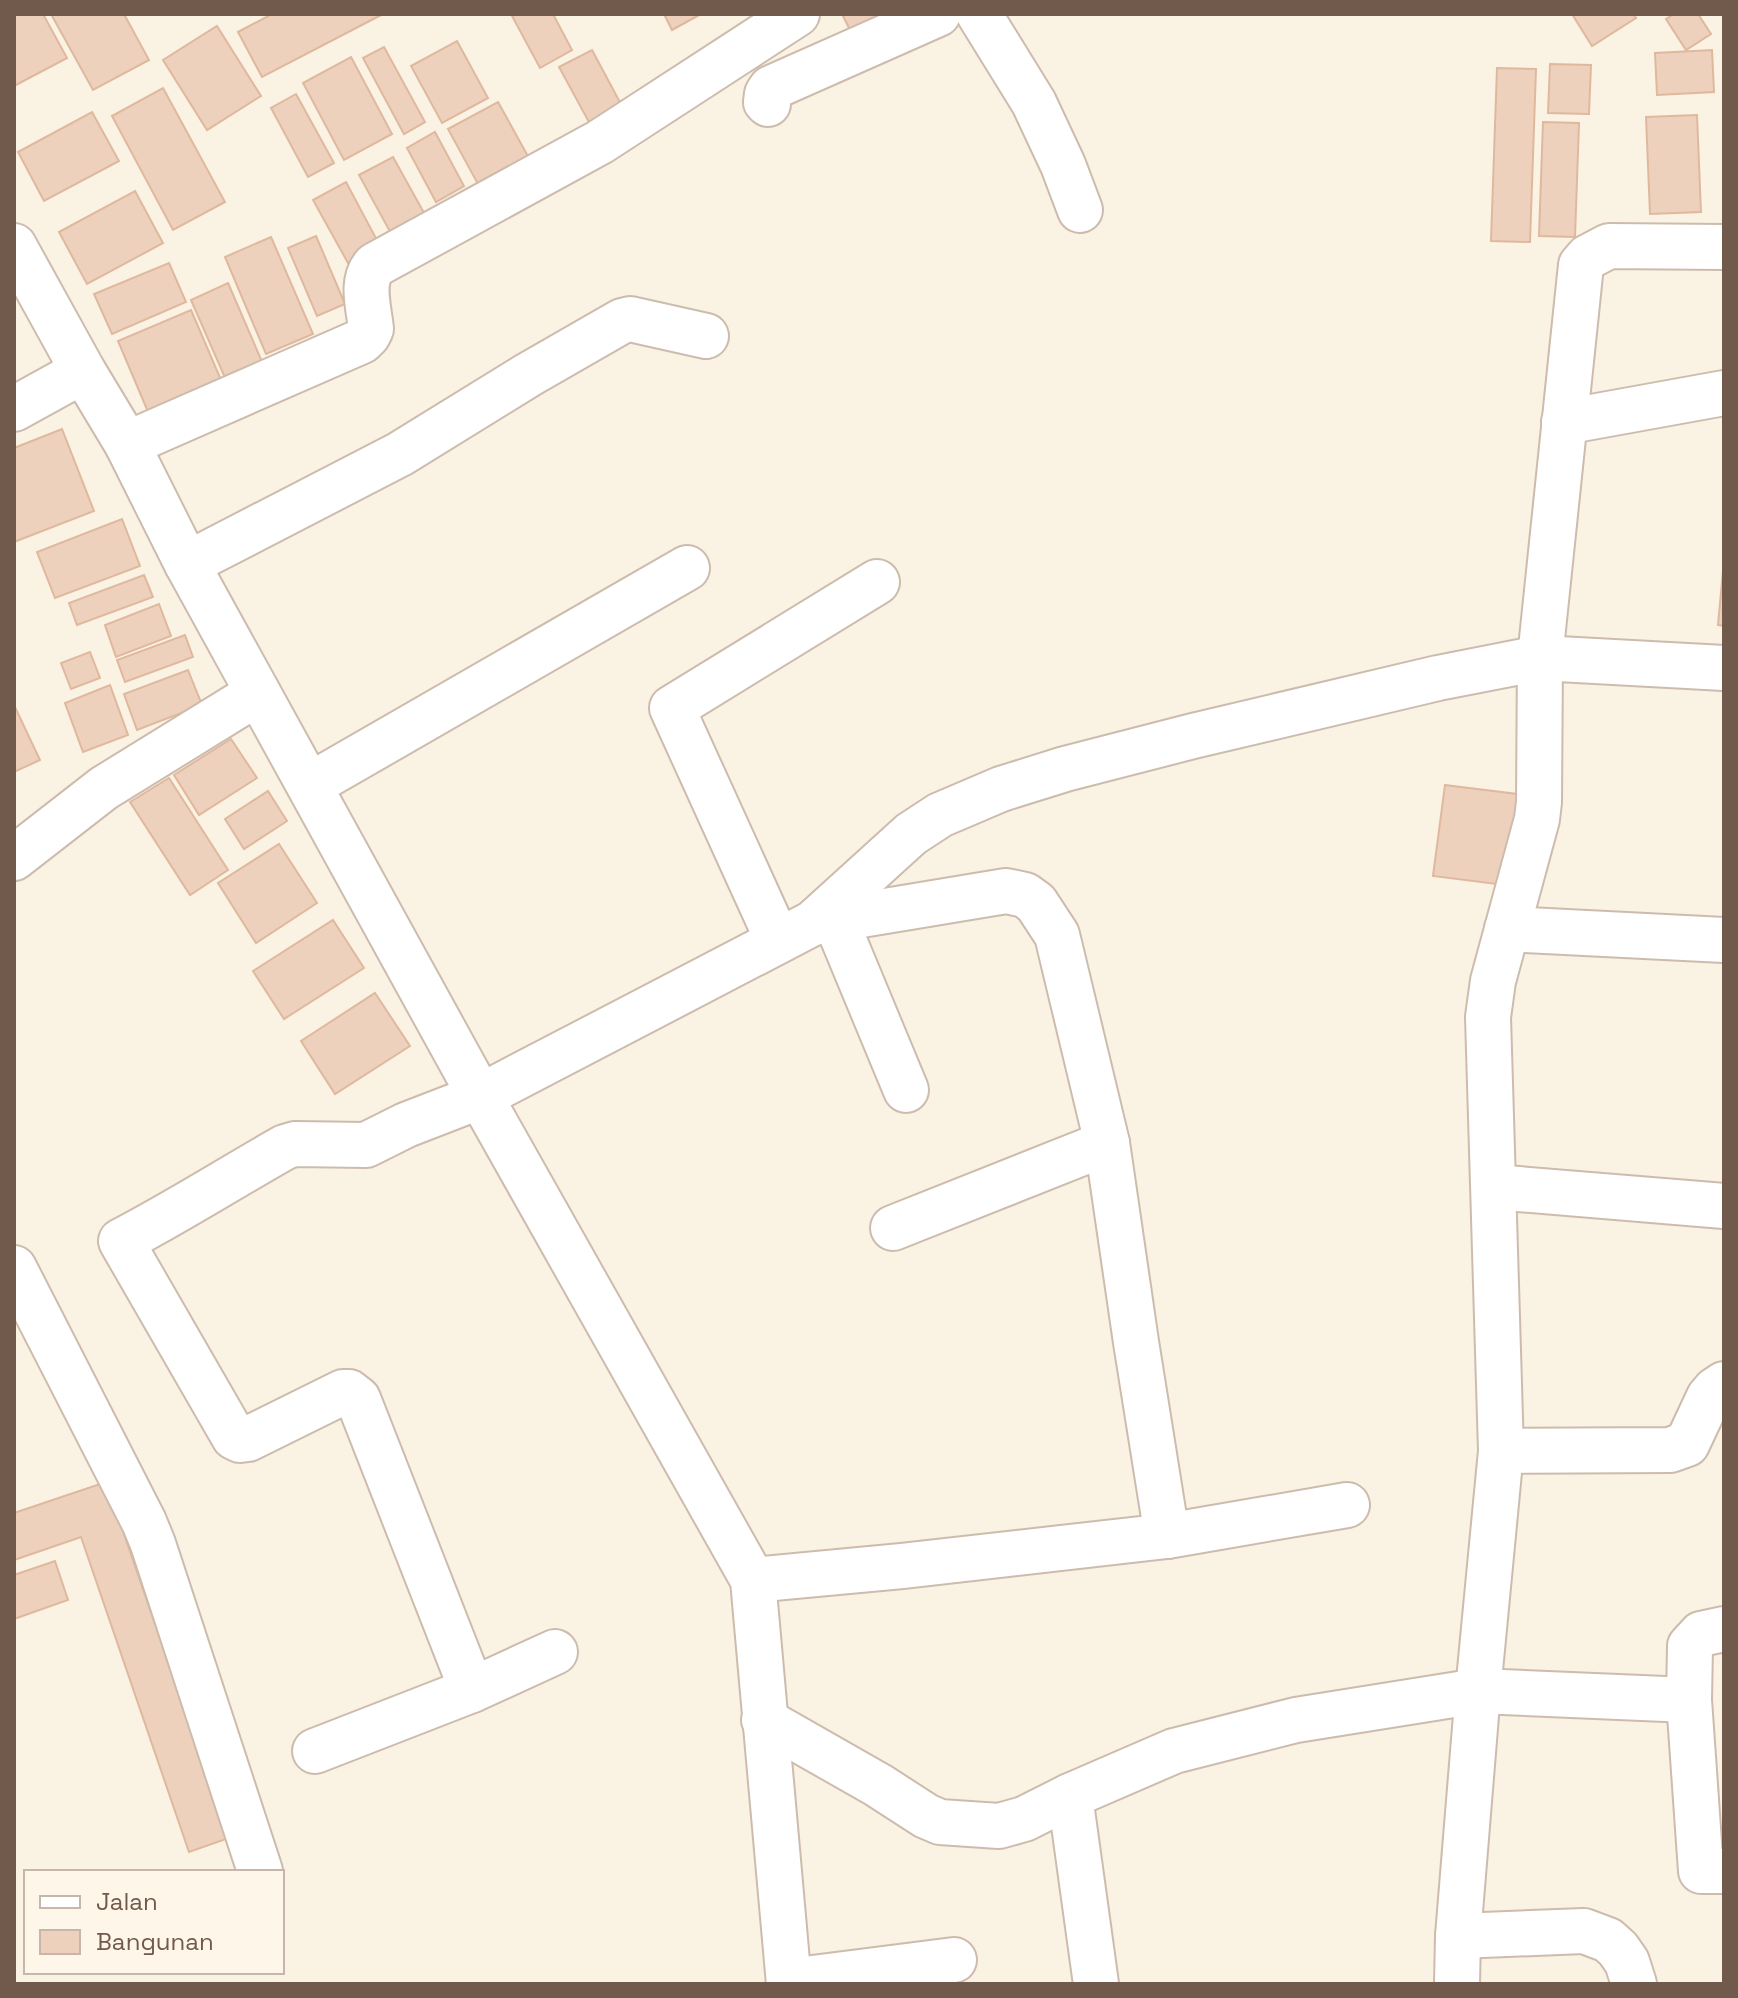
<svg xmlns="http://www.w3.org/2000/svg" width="1738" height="1998" font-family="'Space Grotesk',sans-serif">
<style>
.building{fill:#eed1bd;stroke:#dfb89e;stroke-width:2}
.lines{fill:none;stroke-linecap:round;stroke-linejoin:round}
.street-casing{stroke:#cdbcae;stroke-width:48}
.street{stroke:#fff;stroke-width:44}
</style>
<rect width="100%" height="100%" fill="#faf2e3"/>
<g class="building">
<path d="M14,14H43L67,58L14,86Z"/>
<path d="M51,14H124L149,60L93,90Z"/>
<path d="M272,14H383L262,77L238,32Z"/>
<path d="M511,14H553L572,50L540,68Z"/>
<path d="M664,14H701L672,30Z"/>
<path d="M842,14H884L850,30Z"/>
<path d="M1572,14H1633L1636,18L1592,46Z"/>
<path d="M1674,14H1698L1711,34L1686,50L1666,19Z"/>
<path d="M217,26L261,96L207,130L163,60Z"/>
<path d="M457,41L488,98L442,123L411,66Z"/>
<path d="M384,47L425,122L404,134L363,58Z"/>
<path d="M592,50L622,106L590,124L559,67Z"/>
<path d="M1712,50L1714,92L1657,95L1655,53Z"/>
<path d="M351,57L392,134L344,160L303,83Z"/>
<path d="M1550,64L1591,65L1589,114L1548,113Z"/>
<path d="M1497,68L1536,69L1530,242L1491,241Z"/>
<path d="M163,88L225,202L173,230L112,116Z"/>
<path d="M296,94L334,163L308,177L271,108Z"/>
<path d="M498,102L529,158L479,186L448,129Z"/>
<path d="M92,112L119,161L44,201L18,152Z"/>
<path d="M1697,115L1701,212L1650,214L1646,117Z"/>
<path d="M1543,122L1579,123L1575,237L1539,236Z"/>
<path d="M435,132L464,186L436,202L407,148Z"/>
<path d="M393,157L428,220L394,239L359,175Z"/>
<path d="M346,182L380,246L348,263L313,200Z"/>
<path d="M135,191L163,243L87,284L59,232Z"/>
<path d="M316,236L345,304L317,316L288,248Z"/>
<path d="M271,237L313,334L266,354L225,257Z"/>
<path d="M169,263L186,302L112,334L94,294Z"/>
<path d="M228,283L263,364L226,380L191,300Z"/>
<path d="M191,310L224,387L151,419L118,341Z"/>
<path d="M62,429L94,511L14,542V448Z"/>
<path d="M122,519L140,566L55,598L37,552Z"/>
<path d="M1724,560V626L1718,625Z"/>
<path d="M144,575L153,597L77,625L69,603Z"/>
<path d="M159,604L171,636L116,657L105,625Z"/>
<path d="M185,635L193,657L125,682L117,660Z"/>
<path d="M90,652L100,678L71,689L61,663Z"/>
<path d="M188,670L202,705L137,730L124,694Z"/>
<path d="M110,685L128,735L83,752L65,703Z"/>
<path d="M14,705L40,760L14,772Z"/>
<path d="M231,739L257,778L199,815L174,775Z"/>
<path d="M169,778L228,870L190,895L130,802Z"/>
<path d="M1445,785L1525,795L1512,886L1433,876Z"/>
<path d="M268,791L287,821L244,849L225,819Z"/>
<path d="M279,844L317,903L256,943L218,883Z"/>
<path d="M333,920L364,968L284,1019L253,971Z"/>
<path d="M375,993L410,1046L335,1094L301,1041Z"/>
<path d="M106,1482L229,1838L189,1852L81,1537L14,1560V1513Z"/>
<path d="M55,1561L68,1600L14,1619V1575Z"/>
</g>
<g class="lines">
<g class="street-casing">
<g id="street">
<path d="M979,14L1034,103L1063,165L1080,210"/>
<path d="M768,104L766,102L767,94L771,88L938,14"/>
<path d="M14,246L83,371L127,444L187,564L475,1087L753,1580L789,1984"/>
<path d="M14,409L83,371"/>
<path d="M1564,422L1724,393"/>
<path d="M127,444L362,341L368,335L371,329C369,308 360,281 375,265L600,142L797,14"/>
<path d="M187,564L400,454L528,375L622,321L630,319L706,336"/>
<path d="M310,785L687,568"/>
<path d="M14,858L104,788L258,693"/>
<path d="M835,919L906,1090"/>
<path d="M813,923L1006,891L1025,895L1036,903L1057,935L1107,1143L1136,1342L1167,1536"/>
<path d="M1507,929L1724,940"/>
<path d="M778,941L672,708L877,582"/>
<path d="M1494,1187L1724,1206"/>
<path d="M893,1228L1107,1143"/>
<path d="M14,1268L144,1522L153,1544L260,1871"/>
<path d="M1501,1451L1670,1450L1687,1444L1709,1397L1715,1390L1724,1384"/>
<path d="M753,1580L902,1566L1167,1536L1347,1505"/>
<path d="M1724,1629L1701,1634L1690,1646L1689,1700L1701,1871H1724"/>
<path d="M472,1690L358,1399L349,1392H343L248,1439L240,1440L234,1437L121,1241C177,1212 230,1178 285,1147L295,1144L366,1145L406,1125L481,1096L813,923L911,834L940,815L1001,789L1065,769L1193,736L1438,678L1540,658L1724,668"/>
<path d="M764,1720L878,1785L926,1816L940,1822L999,1826L1024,1819L1070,1796L1174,1751L1296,1720L1478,1691L1689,1700"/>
<path d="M315,1751L472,1690L555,1652"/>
<path d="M1070,1796L1096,1984"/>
<path d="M1458,1936L1584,1931L1608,1940L1618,1949L1627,1962L1634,1984"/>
<path d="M789,1981L954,1960"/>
<path d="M1457,1984L1458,1936L1478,1691L1501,1451L1488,1017L1493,981L1537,819L1539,802L1540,658L1581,265L1588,257L1609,246L1724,247"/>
</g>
</g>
<use href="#street" class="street"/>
</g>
<rect width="1738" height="1998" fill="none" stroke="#71594b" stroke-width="32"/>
<rect x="24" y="1870" width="260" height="104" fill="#fef6e9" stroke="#c6b7aa" stroke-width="2"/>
<rect x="40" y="1896" width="40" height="12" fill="#ffffff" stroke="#c6b7aa" stroke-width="2"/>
<text x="96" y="1910" font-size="24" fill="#71594b">Jalan</text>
<rect x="40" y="1930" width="40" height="24" fill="#eed1bd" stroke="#c6b7aa" stroke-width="2"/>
<text x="96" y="1950" font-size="24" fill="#71594b">Bangunan</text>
</svg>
